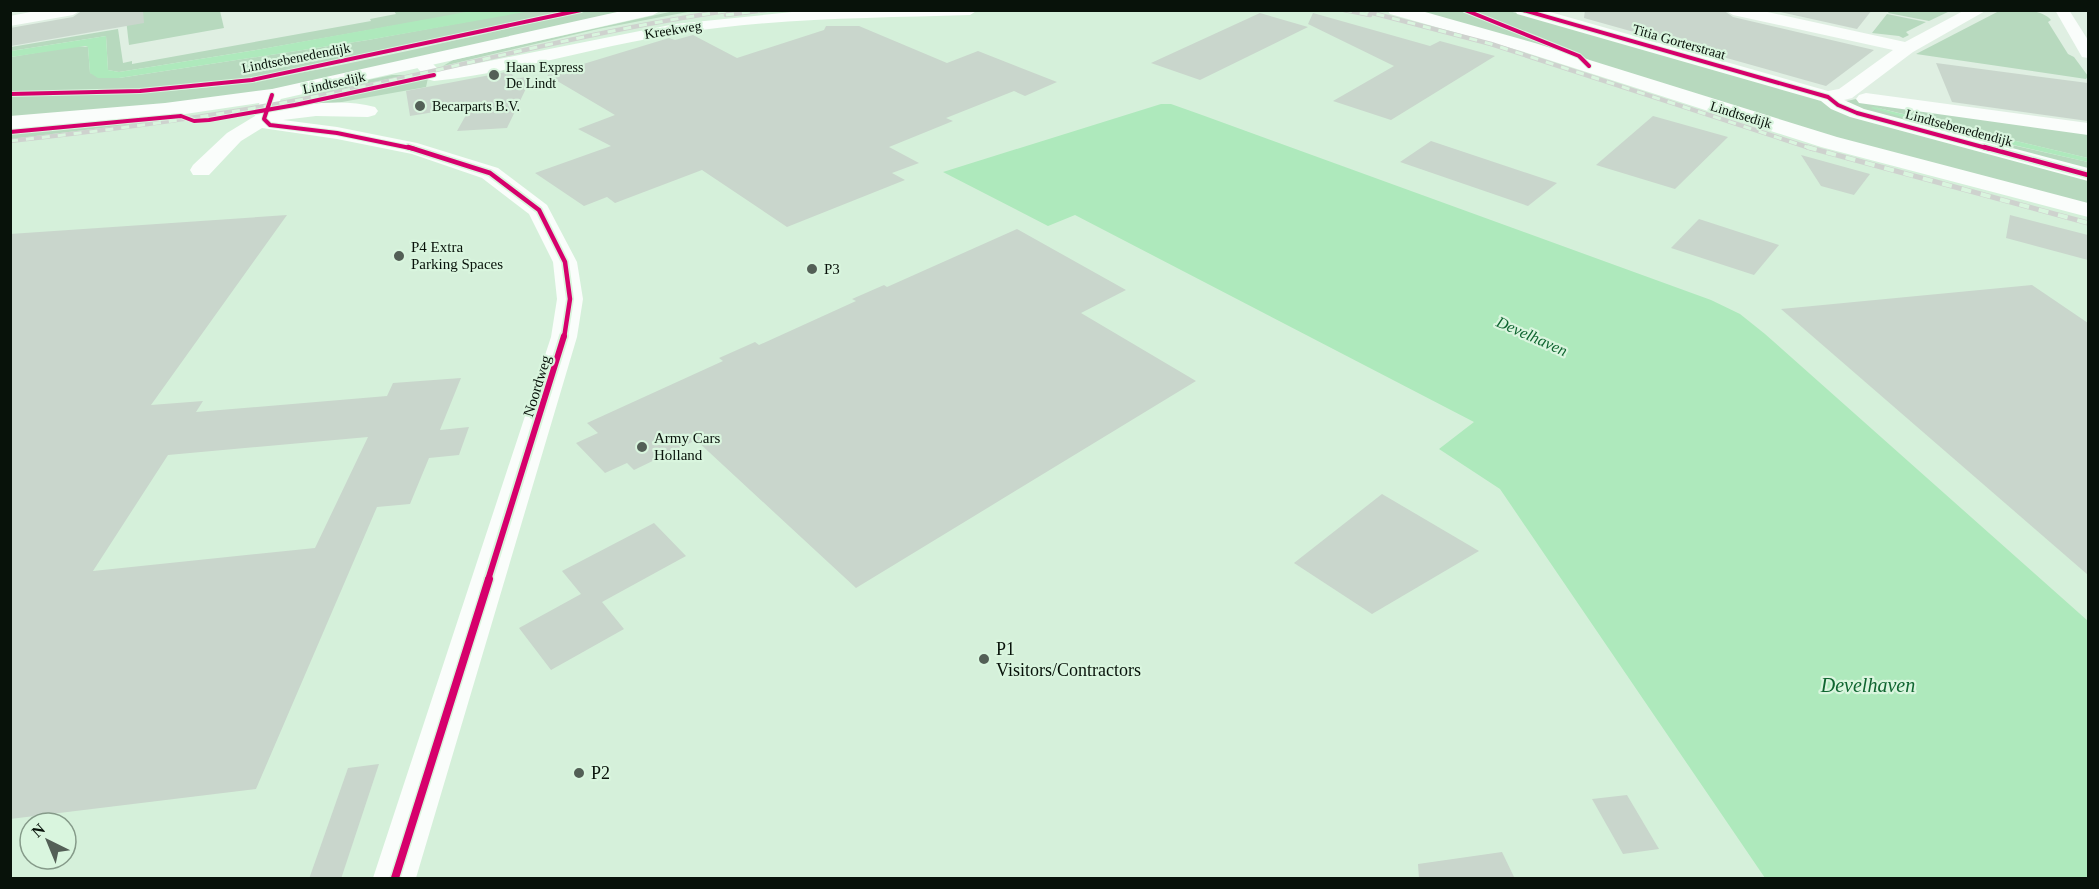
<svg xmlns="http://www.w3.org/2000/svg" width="2099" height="889" font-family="'Times New Roman',serif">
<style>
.built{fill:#d5f0da;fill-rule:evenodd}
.green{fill:#b7d9be}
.water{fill:#aee9bc}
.building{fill:#c9d6cc;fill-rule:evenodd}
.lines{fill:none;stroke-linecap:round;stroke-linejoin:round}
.minor{fill:#fafdfb;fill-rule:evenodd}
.major{fill:#fafdfb;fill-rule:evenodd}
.rail-far1-casing{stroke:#ced2ce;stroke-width:4.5}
.rail-casing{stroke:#ced2ce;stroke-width:5}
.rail-far1{stroke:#d9f5de;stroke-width:3;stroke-dasharray:8;stroke-linecap:butt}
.rail{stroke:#d9f5de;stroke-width:4;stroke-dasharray:10;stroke-linecap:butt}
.cycleway-far3-casing{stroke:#d9f5de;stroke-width:6}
.cycleway-far2-casing{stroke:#d9f5de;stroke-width:8}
.cycleway-far1-casing{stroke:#d9f5de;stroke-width:10}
.cycleway-casing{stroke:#d9f5de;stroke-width:11}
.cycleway-far3{stroke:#d6006c;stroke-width:4}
.cycleway-far2{stroke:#d6006c;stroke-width:4.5}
.cycleway-far1{stroke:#d6006c;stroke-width:6}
.cycleway{stroke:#d6006c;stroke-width:8}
.poi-dot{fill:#535f56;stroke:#d9f5de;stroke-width:2}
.labels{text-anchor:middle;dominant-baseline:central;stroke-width:4.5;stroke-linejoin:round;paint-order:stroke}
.far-street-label{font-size:14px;fill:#08120a;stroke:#d9f5de}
.far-poi-label{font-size:14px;fill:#08120a;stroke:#d9f5de;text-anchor:start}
.poi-label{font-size:15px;fill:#08120a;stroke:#d9f5de;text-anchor:start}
.street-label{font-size:15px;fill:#08120a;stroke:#d9f5de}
.water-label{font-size:16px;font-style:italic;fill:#0f6530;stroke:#d9f5de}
.near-poi-label{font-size:18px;fill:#08120a;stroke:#d9f5de;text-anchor:start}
.near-water-label{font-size:20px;font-style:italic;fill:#0f6530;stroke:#d9f5de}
</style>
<rect width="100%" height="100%" fill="#dfefe2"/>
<path class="built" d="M1428,10L1876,146L2088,198V878H11V120L230,97L629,11ZM30,823H66V859H30Z"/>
<g class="green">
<path d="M531,10L575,11L258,77L151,89L11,92V57L77,46L88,47L90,73L119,78L368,40Z"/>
<path d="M1890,10H1950V11L1929,21L1888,13Z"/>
<path d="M2001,10C2016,10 2040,8 2051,20L2048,22L2068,54L2074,57L2088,76L2086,79L1916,54Z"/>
<path d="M125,11H220L224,28L129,45Z"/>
<path d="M394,11H477L256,50L119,72L108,70L106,36L11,51V47L118,29L123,63L132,61V64L371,21L370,19L396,14Z"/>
<path d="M587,11H635L233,98L11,119L10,96C85,93 160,95 234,84C353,66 470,36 587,11Z"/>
<path d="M674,11H693L598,29L443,66L453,60Z"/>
<path d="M1410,11H1460L1577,56Z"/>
<path d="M1468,11H1509L1822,99L1849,114L2088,180V206L1898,157L1594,63L1573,51Z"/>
<path d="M1887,14L1926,22L1906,32L1909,35L1903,38L1899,36L1872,33Z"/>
<path d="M392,75H406L305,97L330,88Z"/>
<path d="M428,78L426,87L325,105L296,106Z"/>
<path d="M1856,99L2087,132L2088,158L1874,107L2012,145L2088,162V172L1859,112L1842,102Z"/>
<path d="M177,117L183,118L11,139V134Z"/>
</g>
<g class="water">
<path d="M477,10L531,11L368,40L119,78H98L90,73L88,47L85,46L11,57V51L106,36L108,70L119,72L256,50Z"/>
<path d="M1161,104H1171L1202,115L1711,300L1740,314L1765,334L2088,621V878H1765L1500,489L1439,449L1474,422L1075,215L1048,226L943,172Z"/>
<path d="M1873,107L2088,158V162L1944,129L1871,108Z"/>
</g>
<g class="building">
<path d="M83,10H143L144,23L11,46L10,28L73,17Z"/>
<path d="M1585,10H1723L1733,17L1874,50L1826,86L1584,18Z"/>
<path d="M1771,10H1872L1857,29Z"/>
<path d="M1260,13L1308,27L1200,80L1151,63Z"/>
<path d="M1313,13L1430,46L1440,41L1495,56L1391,120L1333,101L1394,66L1308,24Z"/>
<path d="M826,26H859L947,63L978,51L1057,82L1025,96L1014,91L946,118L953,121L889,147L919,163L892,173L905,180L787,227L702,170L615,203L607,197L584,206L535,173L611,146L578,129L615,115L547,75L669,38L675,40L693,35L737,58L824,30Z"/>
<path d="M1936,63L2088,83V121L1952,102Z"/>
<path d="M511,71L514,79L532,76L507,128L457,131L471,106L410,116L406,91Z"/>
<path d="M1653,116L1728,137L1675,189L1596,165Z"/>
<path d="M1431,141L1557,183L1528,206L1400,162Z"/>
<path d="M1801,155L1870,174L1854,195L1821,186Z"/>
<path d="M287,215L151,405L203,401L196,412L387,396L393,383L461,378L440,430L469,427L459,455L429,458L410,504L377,507L256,789L10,819V234ZM368,437L315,548L93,571L168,455Z"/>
<path d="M2010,215L2088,235V260L2006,238Z"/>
<path d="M1699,219L1779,245L1754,275L1671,248Z"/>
<path d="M1017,229L1126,290L1081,313L1196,381L856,588L696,440L634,470L627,463L605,473L576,443L598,433L587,423L723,361L719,358L755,342L759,345L856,301L852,299L884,285L887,287Z"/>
<path d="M2032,285L2088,323V575L1781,309Z"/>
<path d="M1382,494L1479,551L1372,614L1294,563Z"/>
<path d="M654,523L686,556L602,602L624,629L551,670L519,628L581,594L562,571Z"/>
<path d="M379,764L341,879H309L348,768Z"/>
<path d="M1627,795L1659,849L1623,854L1592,799Z"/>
<path d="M1502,852L1515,879H1419L1418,864Z"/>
</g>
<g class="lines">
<g class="minor">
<path d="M41,10H81L73,15L10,26V16Z"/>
<path d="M812,10H978L970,15C872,18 772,18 675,34C594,47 516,72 434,81L427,79L413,63L422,58L428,59L438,69L464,66L675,24Z"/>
<path d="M1515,10H1543L1828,91L1839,89L1893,50L1733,15L1725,10H1758L1905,42L1965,10H1987L1913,52L1852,98L1844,100L1864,109L2088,168V181L1850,117L1831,109L1821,101L1517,14Z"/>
<path d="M2055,10H2069L2088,40V58L2082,57Z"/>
<path d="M272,89L282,95L277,110C307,103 345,99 375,107L378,111L375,115L368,117L316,116L283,120L337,127L417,143L498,168L547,205L577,262L583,299L577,337L416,878H373L551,337L557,299L553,262L529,214L482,178L412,154L337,139L262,128L241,141L209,175H193L190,170L193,165L227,133L255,116L262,95Z"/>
<path d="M1866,93L2088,123V135L1859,103L1856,99L1859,95Z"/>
</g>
<g class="major">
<path d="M626,10H662L653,15L272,101L165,117L10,130V116L165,103L272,89Z"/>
<path d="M1387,10H1418L1535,43L1837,137L2088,203V217L1821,147L1521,51L1390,14Z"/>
</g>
<g class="rail-far1-casing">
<g id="rail-far1">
<path d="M1344,10L1370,15"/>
<path d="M1361,10L1491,44L1813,149"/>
<path d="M726,15L766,10"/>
<path d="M10,141C120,129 229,115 338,92C470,64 599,29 733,10"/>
</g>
</g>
<g class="rail-casing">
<path id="rail" d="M1807,147L2088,223"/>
</g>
<use href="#rail-far1" class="rail-far1"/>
<use href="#rail" class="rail"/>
<g class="cycleway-far3-casing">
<g id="cycleway-far3">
<path d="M1465,10L1579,56L1589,66"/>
<path d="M1523,10L1828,97L1838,105L1857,113L1990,149"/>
<path d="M10,94L140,91L252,80L581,10"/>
<path d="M272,95L264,119L270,125L337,133L415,149"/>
<path d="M10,132L181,116L194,121L209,120L295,105L434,75"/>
</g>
</g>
<g class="cycleway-far2-casing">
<g id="cycleway-far2">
<path d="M408,147L490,173L539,210L565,262L570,299L564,338"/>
<path d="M1984,147L2088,175"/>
</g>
</g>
<g class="cycleway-far1-casing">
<path id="cycleway-far1" d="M488,580L564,336"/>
</g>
<g class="cycleway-casing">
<path id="cycleway" d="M395,878L489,579"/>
</g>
<use href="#cycleway-far3" class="cycleway-far3"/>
<use href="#cycleway-far2" class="cycleway-far2"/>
<use href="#cycleway-far1" class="cycleway-far1"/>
<use href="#cycleway" class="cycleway"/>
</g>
<g class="poi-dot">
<circle cx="494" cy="75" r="6"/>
<circle cx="420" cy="106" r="6"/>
<circle cx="399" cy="256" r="6"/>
<circle cx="812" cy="269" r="6"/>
<circle cx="642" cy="447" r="6"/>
<circle cx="984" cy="659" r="6"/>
<circle cx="579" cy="773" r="6"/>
</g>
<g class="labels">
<g class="far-street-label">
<text transform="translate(673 30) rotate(-9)">Kreekweg</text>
<text transform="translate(1679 42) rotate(16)">Titia Gorterstraat</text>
<text transform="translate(296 58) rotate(-11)">Lindtsebenedendijk</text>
<text transform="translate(334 83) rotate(-12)">Lindtsedijk</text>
<text transform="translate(1741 115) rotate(17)">Lindtsedijk</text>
<text transform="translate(1959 128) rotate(15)">Lindtsebenedendijk</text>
</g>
<g class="far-poi-label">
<text x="506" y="67">Haan Express<tspan x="506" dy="16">De Lindt</tspan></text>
<text x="432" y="106">Becarparts B.V.</text>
</g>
<g class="poi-label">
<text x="411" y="247">P4 Extra<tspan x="411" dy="17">Parking Spaces</tspan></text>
<text x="824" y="269">P3</text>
<text x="654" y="438">Army Cars<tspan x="654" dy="17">Holland</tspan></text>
</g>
<g class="street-label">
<text transform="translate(537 386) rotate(-73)">Noordweg</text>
</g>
<g class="water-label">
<text transform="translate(1532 336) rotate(24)">Develhaven</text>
</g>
<g class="near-poi-label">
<text x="996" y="649">P1<tspan x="996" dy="21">Visitors/Contractors</tspan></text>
<text x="591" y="773">P2</text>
</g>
<g class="near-water-label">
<text x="1868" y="685">Develhaven</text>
</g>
</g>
<rect width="2099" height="889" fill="none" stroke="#08120a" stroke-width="24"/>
<g transform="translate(48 841) rotate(317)"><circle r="28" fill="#d9f5de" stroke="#859a89" stroke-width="1.5"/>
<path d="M0-4.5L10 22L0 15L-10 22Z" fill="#535f56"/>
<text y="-9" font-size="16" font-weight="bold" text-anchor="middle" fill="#08120a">N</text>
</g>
</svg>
